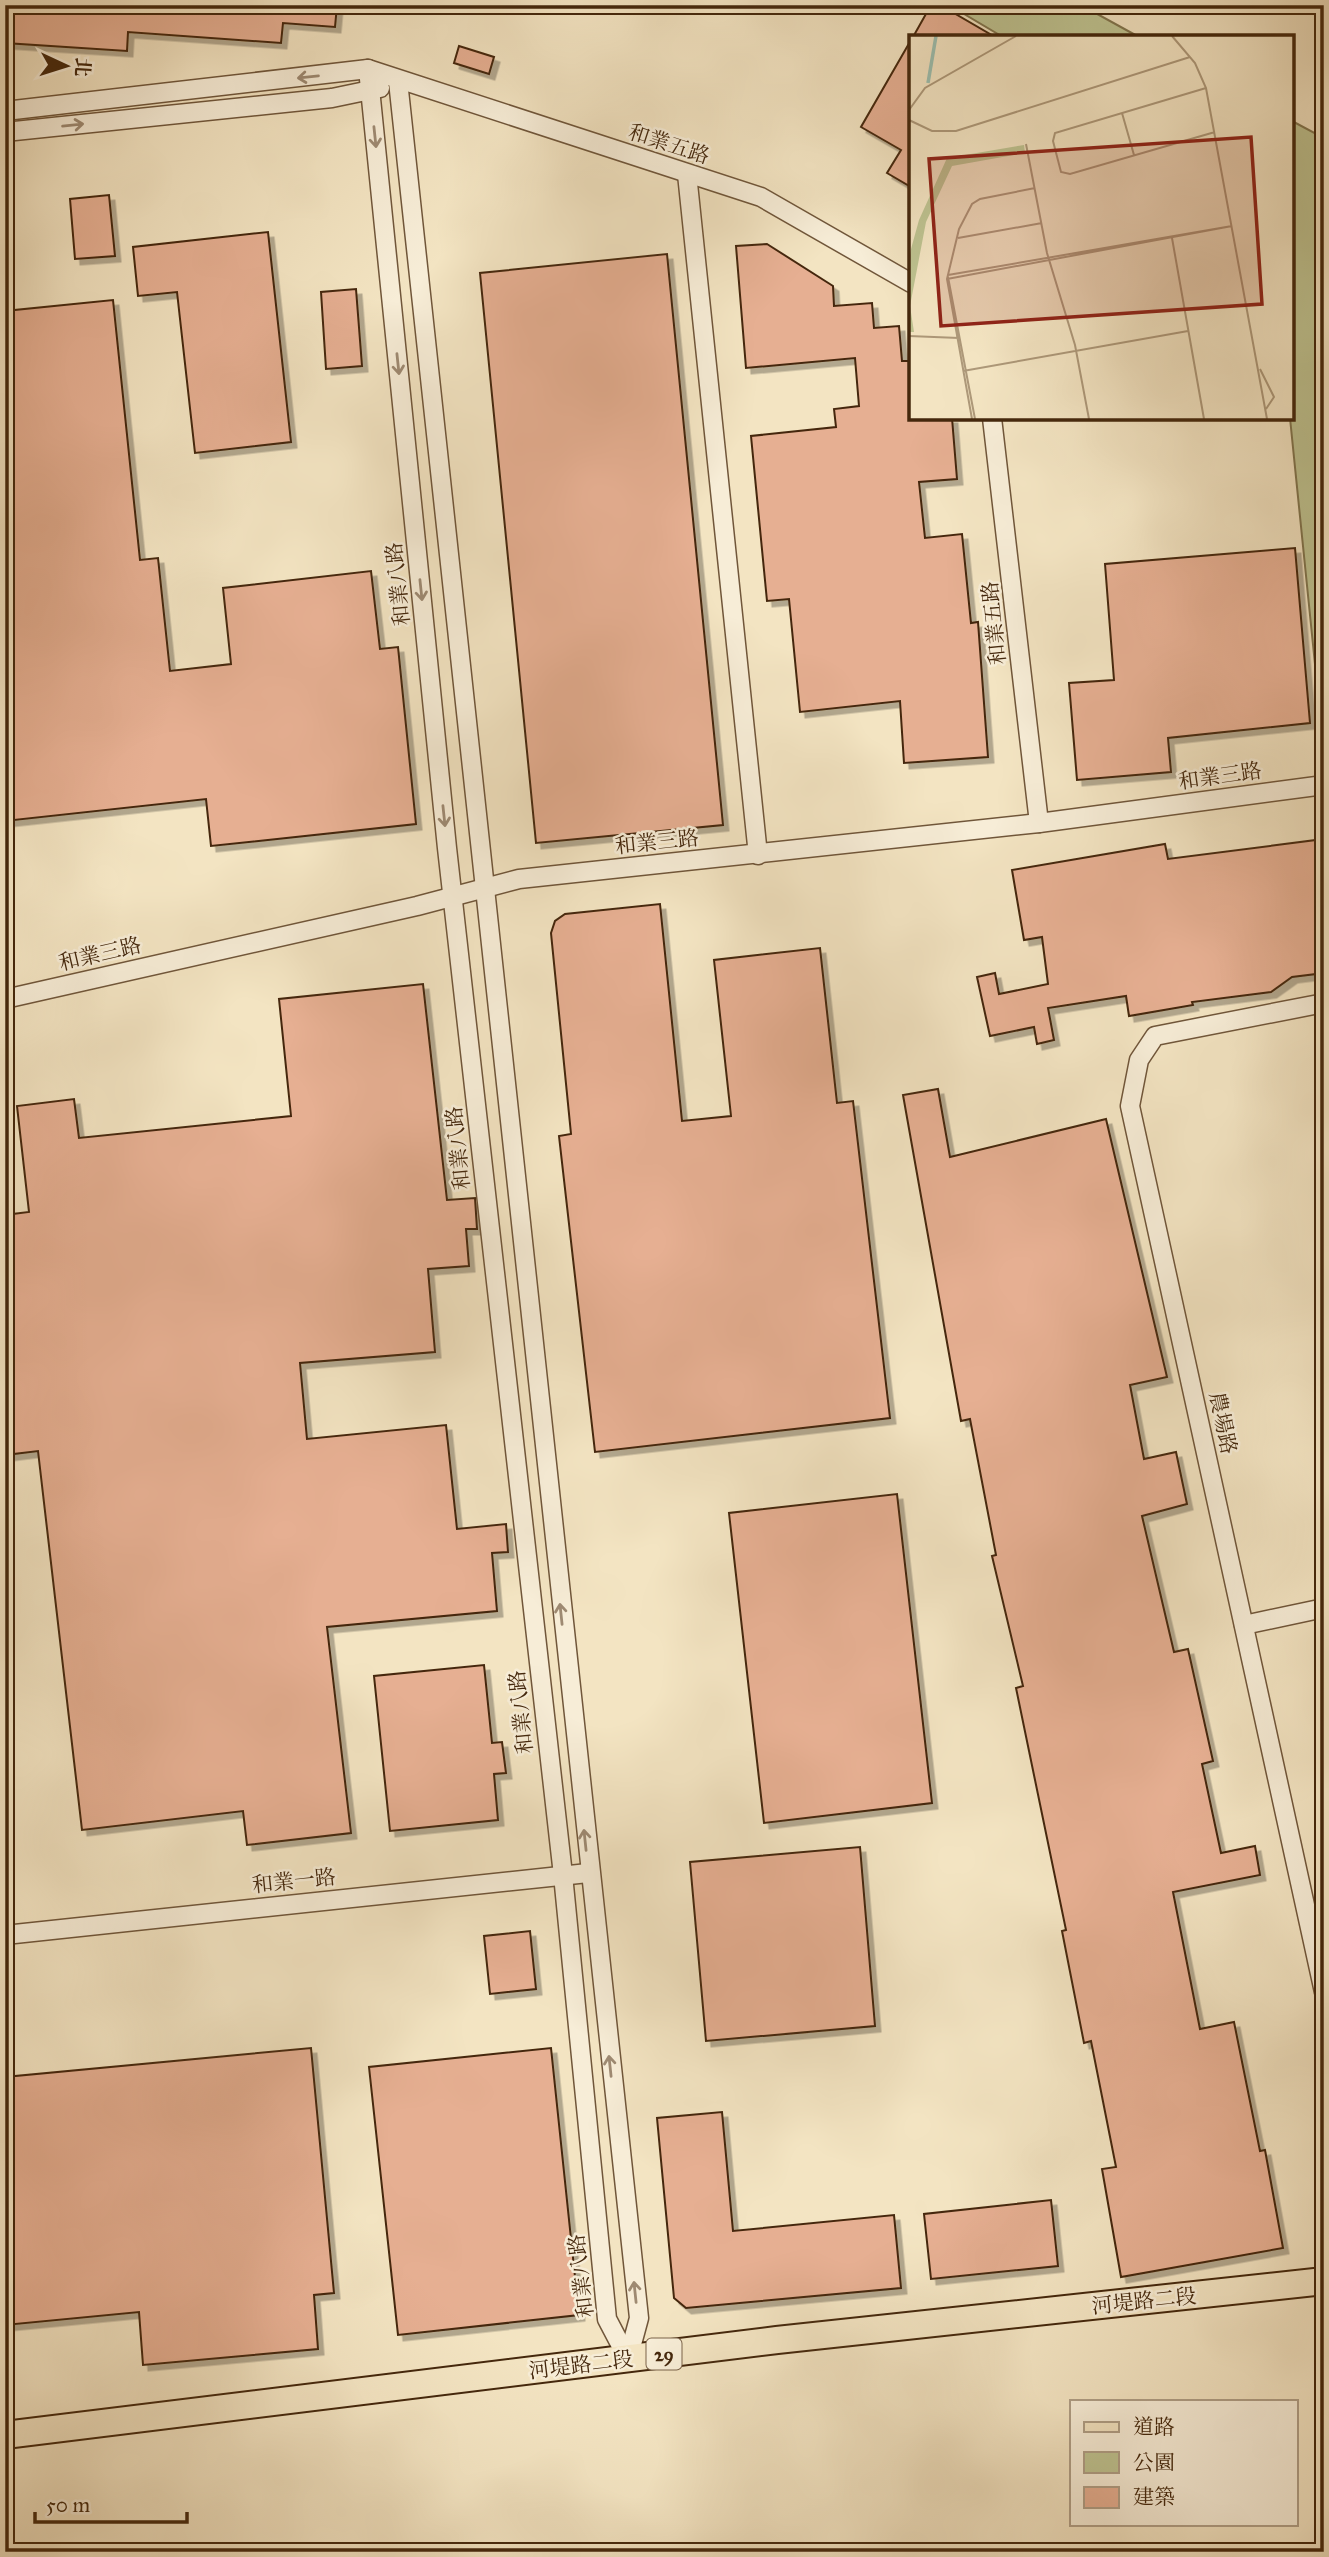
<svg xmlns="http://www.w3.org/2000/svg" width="1329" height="2557" font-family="'IM FELL Great Primer','Noto Serif TC',serif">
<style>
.green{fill:#bec391;stroke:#81754e;stroke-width:2}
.building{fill:#e6af92;stroke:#44270c;stroke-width:2;filter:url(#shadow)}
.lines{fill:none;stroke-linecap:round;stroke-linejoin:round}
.minor-casing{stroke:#70563a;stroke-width:21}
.primary-casing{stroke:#44270c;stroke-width:30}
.minor{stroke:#f7edd7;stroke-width:18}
.primary{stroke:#f3e4c2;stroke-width:26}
.oneway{stroke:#9e8a72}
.labels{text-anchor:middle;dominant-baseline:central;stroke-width:5;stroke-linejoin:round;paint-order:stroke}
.shield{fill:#f7edd7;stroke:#7a6249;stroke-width:2}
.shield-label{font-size:19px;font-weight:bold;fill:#44270c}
.street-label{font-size:21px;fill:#44270c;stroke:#f7edd7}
.inset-river{fill:none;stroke:#9bbfb0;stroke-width:3.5}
.inset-road{fill:none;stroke:#ad9879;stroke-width:2}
.view{fill:#8f2418;fill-opacity:0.15;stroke:#8f2418;stroke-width:3.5}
.inset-edge{fill:none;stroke:#44270c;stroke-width:3.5}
</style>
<defs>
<filter id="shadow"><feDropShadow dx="5.5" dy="5.5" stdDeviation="0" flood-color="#0004"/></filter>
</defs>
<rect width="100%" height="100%" fill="#f3e4c2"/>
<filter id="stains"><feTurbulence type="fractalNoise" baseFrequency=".00286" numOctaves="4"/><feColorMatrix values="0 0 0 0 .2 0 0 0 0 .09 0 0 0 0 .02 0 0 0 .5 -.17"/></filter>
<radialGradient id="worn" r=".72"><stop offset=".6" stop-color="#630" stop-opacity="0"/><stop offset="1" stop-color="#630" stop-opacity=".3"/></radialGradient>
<g class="green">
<path d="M949,5H1081L1139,37H1003Z"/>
<path d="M1292,121L1324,138V753L1290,418Z"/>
</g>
<g class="building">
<path d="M8,5H337L335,27L283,23L281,43L128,32L127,51L5,43V10Z"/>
<path d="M931,5H940L995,37H913Z"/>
<path d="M911,40V187L887,173L901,150L861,127Z"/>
<path d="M459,46L494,57L489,74L454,63Z"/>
<path d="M109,195L115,256L75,259L70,199Z"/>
<path d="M268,232L291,442L195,453L177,292L138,296L133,247Z"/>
<path d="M767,244L833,286L834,306L872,303L874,328L899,326L902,361H911V418H952L957,479L919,482L925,538L962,534L971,623L978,622L988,757L904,763L900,701L800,712L789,599L767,601L751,436L836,427L834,409L859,406L855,358L746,368L736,246Z"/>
<path d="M667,254L723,825L536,843L480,273Z"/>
<path d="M356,289L362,366L326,369L321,292Z"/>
<path d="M113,300L140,560L158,558L170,671L231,664L223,588L371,571L380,649L398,647L416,824L211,846L206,799L5,821V311Z"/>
<path d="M1295,548L1310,723L1168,738L1171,772L1077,780L1069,683L1114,680L1105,564Z"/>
<path d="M1324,839V973L1292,977L1271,992L1192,1002L1193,1005L1129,1016L1126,996L1048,1008L1054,1040L1037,1044L1034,1027L990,1036L977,977L995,973L999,994L1048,984L1042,937L1024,940L1012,870L1165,844L1168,859Z"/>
<path d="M660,904L682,1121L731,1116L714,960L820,948L837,1103L853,1101L890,1418L595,1452L559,1136L571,1134L551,933L555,921L565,914Z"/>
<path d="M423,984L447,1200L475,1198L477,1229H466L469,1266L428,1269L435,1352L300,1363L307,1439L446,1425L457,1529L506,1524L508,1552L492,1553L497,1611L327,1627L351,1833L247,1845L243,1811L82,1830L38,1451L5,1455V1215L29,1212L17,1106L74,1099L79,1138L291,1116L279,999Z"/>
<path d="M938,1089L950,1157L1106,1119L1167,1377L1130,1385L1144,1459L1176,1452L1187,1504L1142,1516L1174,1652L1188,1649L1213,1761L1202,1764L1221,1853L1255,1846L1260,1875L1173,1892L1200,2029L1234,2022L1260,2151L1265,2150L1283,2248L1121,2277L1102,2169L1116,2167L1091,2041L1084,2043L1062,1931L1066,1930L1016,1688L1023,1686L992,1556L996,1555L970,1419L961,1421L903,1095Z"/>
<path d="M897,1494L932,1803L764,1823L729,1513Z"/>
<path d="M484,1665L492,1743L502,1742L506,1773L494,1774L498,1820L390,1831L374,1676Z"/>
<path d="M860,1847L875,2026L706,2041L690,1862Z"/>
<path d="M530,1931L536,1989L490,1994L484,1936Z"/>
<path d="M311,2048L334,2293L314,2295L318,2349L143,2365L139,2312L5,2325V2077Z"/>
<path d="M551,2048L579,2315L398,2335L369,2067Z"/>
<path d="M722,2112L733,2231L894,2215L901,2288L686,2308L674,2298L657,2118Z"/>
<path d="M1051,2200L1058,2266L931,2279L924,2214Z"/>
</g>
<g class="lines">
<g class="minor-casing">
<g id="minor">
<path d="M368,69L447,848L563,1875L607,2319L628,2359"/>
<path d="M398,81L639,2318L628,2359"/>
<path d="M5,111L368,69L761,197L911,283"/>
<path d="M5,132L332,98L380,88"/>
<path d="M687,174L758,855"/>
<path d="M992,418L1039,823"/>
<path d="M5,999L417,906L519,879L1039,823L1324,785"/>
<path d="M1324,1003L1155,1036L1139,1060L1130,1106L1324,1992"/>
<path d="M1244,1625L1324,1608"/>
<path d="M5,1935L588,1873"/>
</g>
</g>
<g class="primary-casing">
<path id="primary" d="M5,2435L777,2340L1324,2281"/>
</g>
<use href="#minor" class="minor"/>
<use href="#primary" class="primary"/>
</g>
<defs><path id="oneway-shaft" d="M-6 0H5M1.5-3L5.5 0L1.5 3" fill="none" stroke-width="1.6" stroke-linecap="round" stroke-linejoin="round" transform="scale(1.75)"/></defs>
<g class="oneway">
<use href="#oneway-shaft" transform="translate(308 77) rotate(174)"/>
<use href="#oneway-shaft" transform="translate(73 125) rotate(-6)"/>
<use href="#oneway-shaft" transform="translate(375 137) rotate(84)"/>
<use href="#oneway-shaft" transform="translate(398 364) rotate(84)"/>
<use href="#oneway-shaft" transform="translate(421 590) rotate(84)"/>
<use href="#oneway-shaft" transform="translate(444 816) rotate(84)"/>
<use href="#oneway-shaft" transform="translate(561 1614) rotate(-96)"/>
<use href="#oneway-shaft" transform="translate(585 1840) rotate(-96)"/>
<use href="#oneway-shaft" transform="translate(610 2066) rotate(-96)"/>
<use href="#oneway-shaft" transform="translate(635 2292) rotate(-96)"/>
</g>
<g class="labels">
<rect class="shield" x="646.5" y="2338.5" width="35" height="31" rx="5"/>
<g class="shield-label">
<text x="664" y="2354">29</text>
</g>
<g class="street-label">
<text transform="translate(669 144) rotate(18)">和業五路</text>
<text transform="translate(398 584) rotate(-96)">和業八路</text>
<text transform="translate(994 623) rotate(-96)">和業五路</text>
<text transform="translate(1220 776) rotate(-8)">和業三路</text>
<text transform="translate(657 842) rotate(-6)">和業三路</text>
<text transform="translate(100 954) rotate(-13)">和業三路</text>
<text transform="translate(458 1148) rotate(-96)">和業八路</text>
<text transform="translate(1223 1423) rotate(78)">農場路</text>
<text transform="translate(521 1712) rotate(-96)">和業八路</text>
<text transform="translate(294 1881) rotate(-6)">和業一路</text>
<text transform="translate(581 2276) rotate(-97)">和業八路</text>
<text transform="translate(1144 2301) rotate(-6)">河堤路二段</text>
<text transform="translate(581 2365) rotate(-7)">河堤路二段</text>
</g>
</g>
<g transform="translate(909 35)">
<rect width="385" height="385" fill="#f3e4c2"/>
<path d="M115,110L116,118L43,131L17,187L1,271L5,297H0V226L2,214L10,185L38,123Z" fill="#bec391"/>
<path class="inset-river" d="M19,48L27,1"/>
<path class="inset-road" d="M263,1L286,28L297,53L358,384M297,53L146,98L144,106L152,137L161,139L306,97M0,75L16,53L107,1M213,78L225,120M0,85L23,96H47L281,22M117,109L138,218L166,310L180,384M49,203L133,188M263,203L295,384M39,240L323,191M39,242L66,384M38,244L323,191M0,301L50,303M351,334L365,362L357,374M54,336L279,296M63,384L38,244L50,194L63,169L71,164L126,153"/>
<path class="view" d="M342,102L353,269L32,291L20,124Z"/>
<rect width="385" height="385" class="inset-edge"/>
</g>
<rect width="1329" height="2557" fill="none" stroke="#f3e4c2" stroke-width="28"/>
<rect x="7" y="7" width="1315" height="2543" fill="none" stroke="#44270c" stroke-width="3.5"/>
<rect x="14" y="14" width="1301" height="2529" fill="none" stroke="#44270c" stroke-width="2"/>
<rect x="1070" y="2400" width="228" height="126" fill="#f7edd7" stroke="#af9e86" stroke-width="2"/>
<rect x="1084" y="2422" width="35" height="10" fill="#f3e4c2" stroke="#af9e86" stroke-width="2"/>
<text x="1133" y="2434" font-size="21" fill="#44270c">道路</text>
<rect x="1084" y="2452" width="35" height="21" fill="#bec391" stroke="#af9e86" stroke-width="2"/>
<text x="1133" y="2470" font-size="21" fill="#44270c">公園</text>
<rect x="1084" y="2487" width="35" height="21" fill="#e6af92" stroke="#af9e86" stroke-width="2"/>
<text x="1133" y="2504" font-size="21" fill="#44270c">建築</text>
<g transform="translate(66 66) rotate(94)" stroke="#f7edd7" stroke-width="5" paint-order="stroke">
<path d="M0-5L12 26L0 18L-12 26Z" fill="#44270c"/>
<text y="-10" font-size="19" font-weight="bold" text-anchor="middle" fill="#44270c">北</text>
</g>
<path d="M35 2512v10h152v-10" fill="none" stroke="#44270c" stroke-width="3.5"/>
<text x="46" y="2512" font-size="21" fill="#44270c" stroke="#f7edd7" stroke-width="5" paint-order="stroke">50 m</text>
<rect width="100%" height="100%" filter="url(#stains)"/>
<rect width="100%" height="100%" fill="url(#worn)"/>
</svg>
